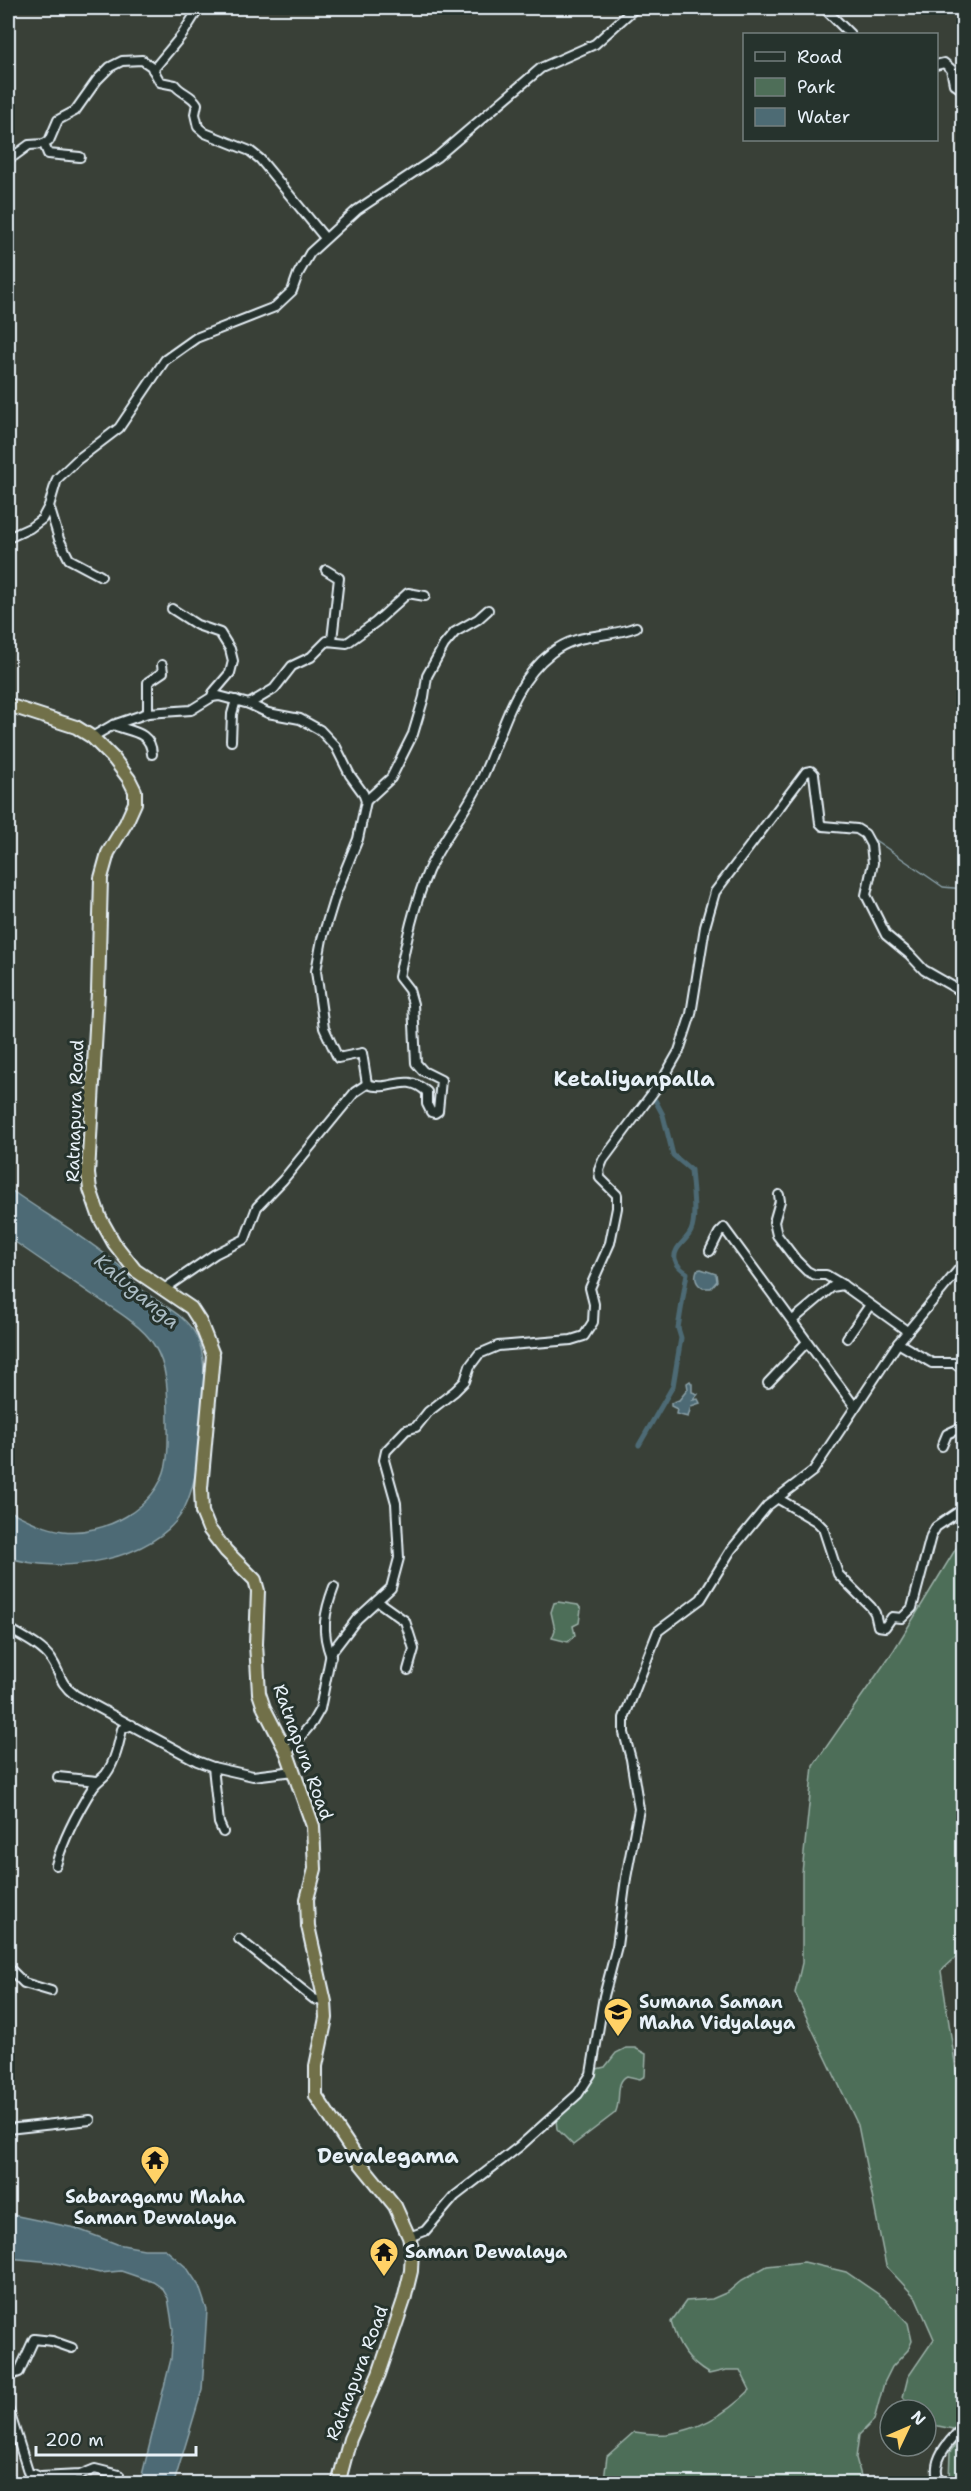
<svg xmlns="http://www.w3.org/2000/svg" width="971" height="2491" font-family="'Shantell Sans',sans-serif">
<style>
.green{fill:#4e6e58;stroke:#9bb0a8;stroke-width:1.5}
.water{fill:#4d6b74;stroke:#8ba1a9;stroke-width:1.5}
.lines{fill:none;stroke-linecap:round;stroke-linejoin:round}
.stream{stroke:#8ba1a9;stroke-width:1.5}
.canal{stroke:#4d6b74;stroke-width:5}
.minor-casing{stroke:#e8f1f8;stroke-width:12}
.highway-casing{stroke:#e8f1f8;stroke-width:16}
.minor{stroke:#26332d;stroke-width:8}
.highway{stroke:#71704a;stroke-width:12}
.labels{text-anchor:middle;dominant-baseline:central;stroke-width:6;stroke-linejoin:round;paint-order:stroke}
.street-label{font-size:18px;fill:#e8f1f8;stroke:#26332d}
.poi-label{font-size:18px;font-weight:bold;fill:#e8f1f8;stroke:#26332d;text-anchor:start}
.water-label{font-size:20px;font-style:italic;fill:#aabbc3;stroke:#26332d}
.quarter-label{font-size:21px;font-weight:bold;fill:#e8f1f8;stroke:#26332d}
</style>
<rect width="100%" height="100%" fill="#394037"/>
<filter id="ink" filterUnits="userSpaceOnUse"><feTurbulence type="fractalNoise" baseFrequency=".0167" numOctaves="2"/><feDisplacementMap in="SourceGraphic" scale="12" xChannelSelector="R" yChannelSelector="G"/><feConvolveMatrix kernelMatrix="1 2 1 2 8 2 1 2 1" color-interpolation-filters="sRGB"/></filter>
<g filter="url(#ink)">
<g class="green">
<path d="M963,1537V1951L941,1971L959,2089L963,2093V2431L933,2425L926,2419V2410H914L903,2397L908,2377L934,2339L916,2298L886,2266L858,2125L795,1993L802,1963V1873L813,1766L894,1650Z"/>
<path d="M558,1602L578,1605L581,1609L579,1623L573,1626L575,1635L568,1642L552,1638L555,1630L551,1612L554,1603Z"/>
<path d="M626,2048H635L646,2054L645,2076L640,2079L627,2076C614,2082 622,2102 615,2113L573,2145L557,2129L556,2120L582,2092L597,2069L605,2067L616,2053Z"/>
<path d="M804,2262L846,2272L884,2298L908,2323L912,2341L908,2350L892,2367L884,2383L874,2420L859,2435L856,2458L863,2483H606L604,2480L607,2456L634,2432C644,2433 656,2435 667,2434C699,2430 728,2412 750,2390L740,2370H726L709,2374C687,2361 678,2347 671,2322L686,2301L712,2299L728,2292L742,2280L767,2266Z"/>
<path d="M963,2435V2480H949L950,2452Z"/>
</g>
<g class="water">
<path d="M8,1188C43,1213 83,1235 116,1263C126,1270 132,1282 141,1289C160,1305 184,1313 196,1335C208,1359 203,1386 202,1411C201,1442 198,1481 184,1509C157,1561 58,1576 8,1557V1510C26,1519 42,1528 63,1531C104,1536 157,1508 166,1465C169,1450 168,1434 168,1420C168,1393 168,1368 154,1345C143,1326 112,1308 94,1296C65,1276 36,1257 8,1237Z"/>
<path d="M701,1269L716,1274L717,1281L711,1288H703C696,1284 694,1278 697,1270Z"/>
<path d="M690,1381L692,1384V1392L698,1394L693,1400L698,1399L700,1403L691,1406L688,1417L676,1414L677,1409L671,1406V1403L679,1400L688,1389L687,1383Z"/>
<path d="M8,2214L75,2228L117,2244L144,2249H165L187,2268L199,2286L207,2310L202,2390L174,2483H140L171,2359L173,2329L168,2298L162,2288L153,2282L121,2271L100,2273L52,2262L8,2258Z"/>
</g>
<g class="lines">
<path class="stream" d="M872,838L943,887L964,889"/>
<path class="canal" d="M639,1445L673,1386L681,1338L678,1328L687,1273C681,1269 677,1266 675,1259C673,1247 687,1241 691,1231C697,1218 692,1185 691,1170L673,1155L663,1115L655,1100L650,1099"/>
<g class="minor-casing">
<g id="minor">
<path d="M824,8L850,34"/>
<path d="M936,65L944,63L951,69L954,84L964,91"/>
<path d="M153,70L182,35L199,8"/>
<path d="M964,103V109"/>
<path d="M44,144L48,154L80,157"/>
<path d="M8,156H14L29,145L44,144L49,141L58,120L75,111L97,80L110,67L122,61L142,60L151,66L160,82L175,85C181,93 192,95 197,104L195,114L198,127L205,133L250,151L260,159L325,238"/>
<path d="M8,296V291"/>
<path d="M49,506L59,539L69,559L101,576"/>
<path d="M8,538L30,528L42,519L49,506L57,479L77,460L119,428L165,360L196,338L275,307L292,291L298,274L310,253L357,210L437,157L541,68L595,44L635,8"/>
<path d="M326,570L339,578L332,640"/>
<path d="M172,609L197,625L220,633L230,649L233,661L230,673L213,693L212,697"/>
<path d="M249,704L274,689L292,666L311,657L327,641L347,643L376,622L408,593L425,596"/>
<path d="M148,713V682L163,672L162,665"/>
<path d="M113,725C131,732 151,731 152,754"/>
<path d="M92,737L113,725L148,713L191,710L212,697L219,696L249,704L268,713L300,719L320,730L336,747L350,775L363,793L366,801L358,839L336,893L322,939L316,971L324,1028L338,1058L362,1053L367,1084C392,1093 404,1071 427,1092V1104L431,1112L435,1113L438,1111L441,1080L423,1071L416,1063L413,1004L409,990L399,977C406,942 414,905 428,871C442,839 466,812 481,780C502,737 510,685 551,653C579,631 606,639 636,627"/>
<path d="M231,741L232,714L236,700"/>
<path d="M366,801L391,778L413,734L424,697L427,676L444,645L455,632L478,619L488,610"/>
<path d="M779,1195L780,1201L774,1222L777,1235L796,1260L807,1271L815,1275H826L843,1285L907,1331"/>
<path d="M710,1251L719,1233L724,1228L855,1407"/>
<path d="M164,1289L215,1254L245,1239L257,1207L283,1180L355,1092L367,1084"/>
<path d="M793,1320L832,1287L843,1285"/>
<path d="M847,1338L870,1305"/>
<path d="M898,1343L932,1363H954L964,1370"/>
<path d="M768,1383L807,1342"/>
<path d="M942,1446L947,1434L964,1426"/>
<path d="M777,1498L816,1521L823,1528L838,1574L871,1607L875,1613L878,1626L885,1627L892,1617L902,1618L912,1608L931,1536L936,1527L964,1508"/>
<path d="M377,1601L405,1621L414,1649L408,1670"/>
<path d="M8,1628C22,1637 41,1645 51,1659C61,1673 58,1682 75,1695L197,1761L213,1767L253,1776L294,1771"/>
<path d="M331,1657C321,1631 324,1613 334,1587"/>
<path d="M287,1753L312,1723L320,1709L331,1653L357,1619L391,1588L399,1558L396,1503L384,1460L386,1451L406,1430L416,1427L428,1412L455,1391L465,1381L470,1366L479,1354L498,1346L571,1340L584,1336L593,1322L594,1304L590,1288L610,1243L617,1208V1195L600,1178L599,1170L603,1160L663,1079L679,1051L691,1014L705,927L715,892L806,772L811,771L814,774L820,823L823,826L857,829L865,834L871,845L873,863L866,895L886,935L909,954L924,970L964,993"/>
<path d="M213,1767L219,1823L223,1832"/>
<path d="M58,1777L97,1781"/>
<path d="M56,1865C64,1837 78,1811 93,1787C97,1781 102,1779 106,1774C115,1762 119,1743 122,1729L132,1725"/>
<path d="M239,1939L314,1999L325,2002"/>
<path d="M12,1971L24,1983L51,1991"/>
<path d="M8,2129L90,2120"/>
<path d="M409,2237L425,2231L455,2196L520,2146L578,2094L591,2074L604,1996L617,1946L626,1878L639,1809L631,1759L624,1733V1718L658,1631L701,1599L731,1550L767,1506L813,1471L898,1343L964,1263"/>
<path d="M8,2376L19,2372L34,2339L52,2341L72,2348"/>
<path d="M8,2408L32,2484"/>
<path d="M30,2478L33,2474L40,2477L80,2475L95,2469L119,2475"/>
<path d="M940,2484C929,2461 948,2442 964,2426"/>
</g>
</g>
<g class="highway-casing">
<path id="highway" d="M8,705L76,727L92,737L114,759L129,779L135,791V803L126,823L108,853L101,878L98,992L88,1174L90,1189L100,1218L114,1243L135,1270L191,1308L200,1322L213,1355L201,1488L202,1512L209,1529L226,1551L255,1580L258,1591L256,1644L259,1693L264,1708L287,1753L313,1826L315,1869L307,1899L308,1926L325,2002L326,2018L316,2066V2096L361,2164L395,2206L409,2237L412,2249L411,2271L404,2300L379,2374L350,2439L338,2484"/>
</g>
<use href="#minor" class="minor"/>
<use href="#highway" class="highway"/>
</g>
</g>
<defs>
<g id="school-pin" transform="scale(1.5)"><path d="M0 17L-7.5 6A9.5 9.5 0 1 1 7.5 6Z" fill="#ffd166" stroke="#26332d"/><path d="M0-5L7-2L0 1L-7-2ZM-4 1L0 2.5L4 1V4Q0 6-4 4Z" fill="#111"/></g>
<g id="temple-pin" transform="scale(1.5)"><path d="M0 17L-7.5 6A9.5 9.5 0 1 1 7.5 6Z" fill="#ffd166" stroke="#26332d"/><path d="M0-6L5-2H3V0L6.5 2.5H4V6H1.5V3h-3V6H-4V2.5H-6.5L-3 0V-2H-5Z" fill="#111"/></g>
</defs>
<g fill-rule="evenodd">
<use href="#school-pin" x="618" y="2012"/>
<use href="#temple-pin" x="155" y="2160"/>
<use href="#temple-pin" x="384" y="2252"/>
</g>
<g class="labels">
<g class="street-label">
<text transform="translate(75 1111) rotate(-88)">Ratnapura Road</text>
<text transform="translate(303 1752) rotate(70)">Ratnapura Road</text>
<text transform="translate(357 2373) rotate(-69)">Ratnapura Road</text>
</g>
<g class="poi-label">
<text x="639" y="2002">Sumana Saman<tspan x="639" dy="21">Maha Vidyalaya</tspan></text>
<text x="155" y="2197" text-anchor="middle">Sabaragamu Maha<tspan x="155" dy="21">Saman Dewalaya</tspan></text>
<text x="405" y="2252">Saman Dewalaya</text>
</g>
<g class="water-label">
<text transform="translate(137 1291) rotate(40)">Kaluganga</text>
</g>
<g class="quarter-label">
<text x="634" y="1079">Ketaliyanpalla</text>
<text x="388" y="2156">Dewalegama</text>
</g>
</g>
<rect width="971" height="2491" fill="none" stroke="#26332d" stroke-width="30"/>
<rect x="15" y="15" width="941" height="2461" fill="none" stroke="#e8f1f8" stroke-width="2" filter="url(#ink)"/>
<rect x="743" y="33" width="195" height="108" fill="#26332d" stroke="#747f7e" stroke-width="1.5"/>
<rect x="755" y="52" width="30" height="9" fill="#26332d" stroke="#747f7e" stroke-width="1.5"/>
<text x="797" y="63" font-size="18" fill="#e8f1f8">Road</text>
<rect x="755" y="78" width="30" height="18" fill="#4e6e58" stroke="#747f7e" stroke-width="1.5"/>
<text x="797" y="93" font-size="18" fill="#e8f1f8">Park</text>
<rect x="755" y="108" width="30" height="18" fill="#4d6b74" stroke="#747f7e" stroke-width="1.5"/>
<text x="797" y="123" font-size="18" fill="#e8f1f8">Water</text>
<g transform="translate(908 2428) rotate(46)"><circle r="28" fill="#26332d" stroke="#747f7e" stroke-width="1.5"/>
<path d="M0-4.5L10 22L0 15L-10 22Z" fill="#ffd166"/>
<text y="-9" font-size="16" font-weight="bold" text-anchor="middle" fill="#e8f1f8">N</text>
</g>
<path d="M36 2446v9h160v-9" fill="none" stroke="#e8f1f8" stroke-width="3"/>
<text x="45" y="2446" font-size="18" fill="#e8f1f8" stroke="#26332d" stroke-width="4.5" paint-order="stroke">200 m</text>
</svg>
